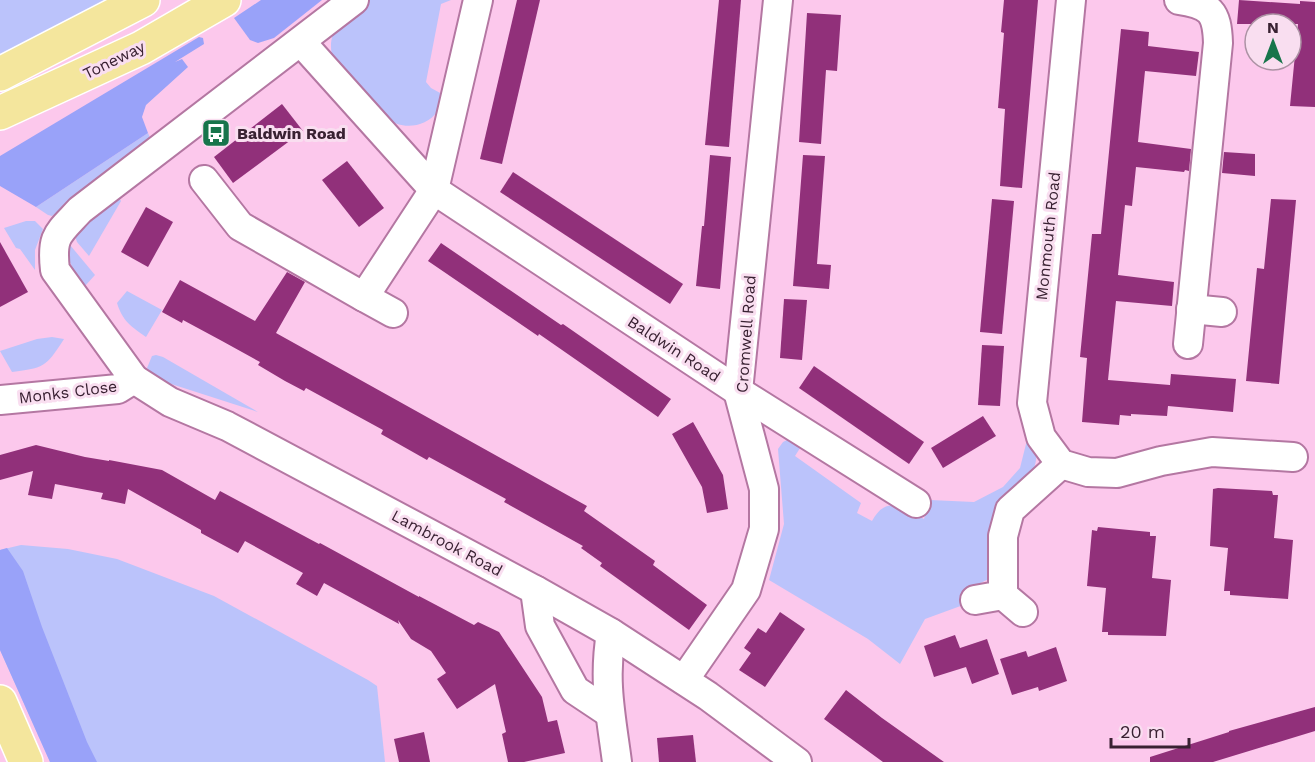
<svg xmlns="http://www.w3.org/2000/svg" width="1315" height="762" font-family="'Work Sans',sans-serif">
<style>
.green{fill:#bbc3fb}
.forest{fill:#99a2f9}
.building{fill:#91307a}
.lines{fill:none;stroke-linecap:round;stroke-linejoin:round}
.minor-casing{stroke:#b477a2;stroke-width:32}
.major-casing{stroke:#fff;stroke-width:36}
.minor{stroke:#fff;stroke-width:28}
.major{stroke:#f4e69d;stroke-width:33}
.labels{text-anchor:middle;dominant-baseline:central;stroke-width:6;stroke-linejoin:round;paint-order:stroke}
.street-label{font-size:16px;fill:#392132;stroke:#f9def0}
.poi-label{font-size:16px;font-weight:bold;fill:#392132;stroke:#f9def0;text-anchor:start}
</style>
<rect width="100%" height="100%" fill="#fcc8ec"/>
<g class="green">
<path d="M0,0H112L0,57Z"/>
<path d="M366,0H451L441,4L426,82L431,88L442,94C441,100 440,107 437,112C426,127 402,131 387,118C375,108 366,91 355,79C345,68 331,64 331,47C330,26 352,11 366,0Z"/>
<path d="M148,133L151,140L52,216L48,215L36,207Z"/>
<path d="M116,193L121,201L89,256L77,242L74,233Z"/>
<path d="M26,221H35L43,229L35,250V270L20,249L16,248L4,228Z"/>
<path d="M70,245L95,275L85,286H81L69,260Z"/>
<path d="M127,291L162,310L146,337C131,326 123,322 117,303Z"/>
<path d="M52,337L64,339C46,367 44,368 12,372L0,351L37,339Z"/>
<path d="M156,355L163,357L258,412L165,382L154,375L147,368L152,356Z"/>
<path d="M1029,432C1036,450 1040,457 1031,475L993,577L964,591L966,604L925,619L900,664L868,639L769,580L784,524L778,449L783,442L791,438L802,445L795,456L861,503L857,513L872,521C887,494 902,508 924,519L930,500L974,502L1003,487L1020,468Z"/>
<path d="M21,545L68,549L117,559L214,596L368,680L377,686L385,762H50L0,650V550Z"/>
</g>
<g class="forest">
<path d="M261,0H322L274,38L258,43L250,40L234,18Z"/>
<path d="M199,37L203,38L204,44L175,62L182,59L188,67L146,105L142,117L148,133L36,207L0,186V156Z"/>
<path d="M7,548L23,571L42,627L87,742L97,762H50L0,650V550Z"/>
</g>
<g class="building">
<path d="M517,0H540L502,164L480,159Z"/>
<path d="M719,0H741L729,147L705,145Z"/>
<path d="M1004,0H1038L1022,188L1000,186L1005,109L998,108L1004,33L1001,32Z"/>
<path d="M1239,0L1300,4V1L1315,2V107L1290,106L1298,24H1237Z"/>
<path d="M807,13L841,15L837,71L826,70L821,144L799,142Z"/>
<path d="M1121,29L1149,32L1148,46L1199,52L1196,76L1145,71L1138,142L1191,149L1189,171L1185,170L1184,172L1136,167L1132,206L1125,205L1118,275L1174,282L1172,306L1116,301L1108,380L1170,385L1171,374L1236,379L1233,412L1168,406L1167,416L1131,414V416L1120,415L1119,425L1082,422L1087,358L1080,357L1092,234H1101Z"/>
<path d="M282,104L303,131L233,183L214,157Z"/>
<path d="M1224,152L1255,154V176L1222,173Z"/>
<path d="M710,155L731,157L720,289L696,286L702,226H704Z"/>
<path d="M803,155L825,156L817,264L831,265L829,289L793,286Z"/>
<path d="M347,161L384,208L359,227L322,180Z"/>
<path d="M513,172L683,284L670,304L500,192Z"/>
<path d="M992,199L1014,201L1002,334L980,332Z"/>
<path d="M1271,199L1296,200L1279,384L1246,381L1257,268L1264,269Z"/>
<path d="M146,207L173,222L148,267L121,252Z"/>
<path d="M0,242L28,292L0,307Z"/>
<path d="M441,243L561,325L563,324L671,399L658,417L575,359L539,334L538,336L428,261Z"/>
<path d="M287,272L305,282L276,333L587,506L584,511L655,561L653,565L707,605L689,630L600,566L602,563L581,548L583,546L504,502L506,499L429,457L427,460L381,434L383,430L306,388L304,391L285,381L258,365L260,362L222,341L183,320L182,323L162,312L180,280L255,321Z"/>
<path d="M784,299L807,300L802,360L780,358Z"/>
<path d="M982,345L1004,346L1000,406L978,405Z"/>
<path d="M814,366L924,442L909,464L799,388Z"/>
<path d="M983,416L996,436L943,468L931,448Z"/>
<path d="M693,422L723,475L728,509L707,513L702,487L672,434Z"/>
<path d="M36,445L85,457L109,461V460L162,470L215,500L220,491L319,544L320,543L419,597V596L474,625L478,622L499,632L542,697L548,722L557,720L565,753L524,762H508L502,734L506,732L495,684L457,709L437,679L446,673L431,651L411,639L398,620L399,624L324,583L317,596L296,584L303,573L245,541L238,553L201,533V530L128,489L125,504L101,499L103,493L55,484L52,499L28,495L33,471L0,480V455Z"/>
<path d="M1218,488L1272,491L1273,495H1278L1274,538L1293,540L1288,599L1230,595V591H1224L1228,548L1210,546L1213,489Z"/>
<path d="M1098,527L1150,532V536H1156L1152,578L1171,580L1166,636L1108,635V632H1102L1106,588L1087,586L1092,530L1097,531Z"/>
<path d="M780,612L805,629L765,687L739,670L751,653L744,648L758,628L766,633Z"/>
<path d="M955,635L960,648L987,639L999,674L972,684L966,667L934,677L924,646Z"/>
<path d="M1056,647L1067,681L1039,691L1038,687L1012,695L1000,659L1026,651L1028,657Z"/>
<path d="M846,690L882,718L944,762H883L824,719Z"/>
<path d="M1315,707V731L1213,762H1150V757L1229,732V731Z"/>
<path d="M424,732L430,762H399L394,739Z"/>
<path d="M693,735L696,762H659L657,738Z"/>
</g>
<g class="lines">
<g class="minor-casing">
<g id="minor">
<path d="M354,0L80,210C58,234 51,235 55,270L134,379L170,402L227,426L535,590L611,633L708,696L797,762"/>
<path d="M1071,0L1032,403L1041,437L1061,464L1088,472L1117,473L1161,461L1212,452L1293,457"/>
<path d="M1179,0C1210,5 1217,11 1218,43L1188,344"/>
<path d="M301,42L434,190L738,391L916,503"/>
<path d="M204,180L240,226L364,297L434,190L478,0"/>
<path d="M364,297L393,313"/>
<path d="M1191,309L1222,312"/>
<path d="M0,400L118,389L134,379"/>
<path d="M535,590L540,626L575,690L608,712"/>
<path d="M1003,595L1023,612"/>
<path d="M975,600L1003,595V536L1010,510L1061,464"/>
<path d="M611,633C603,681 611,716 617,762"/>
<path d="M684,680L746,590L764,529V489L738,391L778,0"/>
</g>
</g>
<g class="major-casing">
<g id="major">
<path d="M0,74L143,0"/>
<path d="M0,113L141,48L224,0"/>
<path d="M0,702L26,762"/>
</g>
</g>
<use href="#minor" class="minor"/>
<use href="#major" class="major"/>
</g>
<defs>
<g id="bus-square" transform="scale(1.5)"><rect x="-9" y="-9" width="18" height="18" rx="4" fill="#17754b" stroke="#f9def0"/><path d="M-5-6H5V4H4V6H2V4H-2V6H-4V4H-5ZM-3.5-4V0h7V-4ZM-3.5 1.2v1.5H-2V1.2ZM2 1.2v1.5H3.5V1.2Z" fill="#fff"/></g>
</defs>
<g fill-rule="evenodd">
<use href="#bus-square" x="216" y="133"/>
</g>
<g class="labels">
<g class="street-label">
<text transform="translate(114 60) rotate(-26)">Toneway</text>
<text transform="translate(1048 236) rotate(-84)">Monmouth Road</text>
<text transform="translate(746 334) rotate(-86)">Cromwell Road</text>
<text transform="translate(674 349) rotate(33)">Baldwin Road</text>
<text transform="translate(68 392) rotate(-7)">Monks Close</text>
<text transform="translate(447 543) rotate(28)">Lambrook Road</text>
</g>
<g class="poi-label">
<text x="237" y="133">Baldwin Road</text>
</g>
</g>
<g transform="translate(1273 42)"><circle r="28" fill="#f9def0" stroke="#ac92a4" stroke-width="1.5"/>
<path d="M0-4.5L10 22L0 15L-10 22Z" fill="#17754b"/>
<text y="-9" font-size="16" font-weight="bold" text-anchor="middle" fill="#392132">N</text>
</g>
<path d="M1111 738v9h78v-9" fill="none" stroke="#392132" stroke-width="3"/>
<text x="1120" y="738" font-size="18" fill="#392132" stroke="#f9def0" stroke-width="4.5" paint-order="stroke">20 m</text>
</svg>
